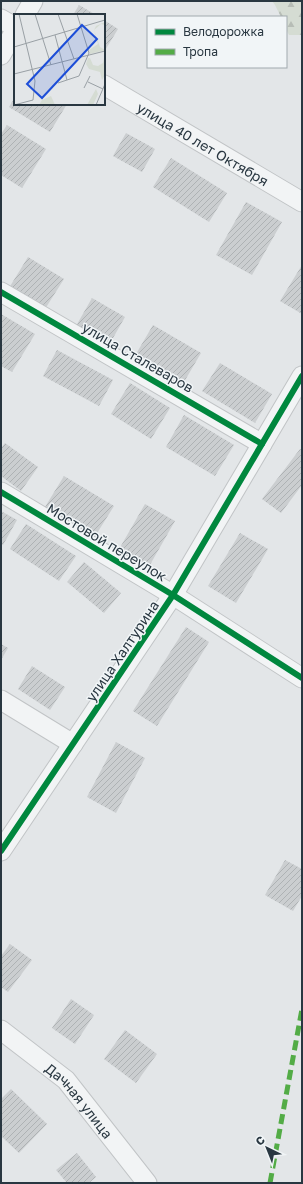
<svg xmlns="http://www.w3.org/2000/svg" width="303" height="1184" font-family="'Golos Text',sans-serif">
<style>
.forest{fill:url(#forest-firs)}
.building{fill:url(#building-hatch)}
.lines{fill:none;stroke-linecap:round;stroke-linejoin:round}
.minor-casing{stroke:#c1c4c6;stroke-width:21}
.minor{stroke:#f2f4f5;stroke-width:19}
.quiet{stroke:#53ac46;stroke-width:5;stroke-dasharray:10 5;stroke-linecap:butt}
.cycleway-casing{stroke:#f1f5f7;stroke-width:8}
.cycleway{stroke:#00873e;stroke-width:6}
.labels{text-anchor:middle;dominant-baseline:central;stroke-width:3;stroke-linejoin:round;paint-order:stroke}
.street-label{font-size:14px;fill:#293741;stroke:#f1f5f7}
.inset-road{fill:none;stroke:#99a0a5;stroke-width:1}
.view{fill:#1d4ed8;fill-opacity:0.15;stroke:#1d4ed8;stroke-width:2}
.inset-edge{fill:none;stroke:#293741;stroke-width:2}
</style>
<defs>
<pattern id="forest-firs" width="22" height="20" patternUnits="userSpaceOnUse"><rect width="22" height="20" fill="#d5dcd3"/><path d="M5 1l3.5 6h-7zM16 11l3.5 6h-7z" fill="#b7bdb6"/></pattern>
<pattern id="building-hatch" width="6" height="6" patternUnits="userSpaceOnUse"><rect width="6" height="6" fill="#cbced0"/><path d="M-1 1l2-2M0 6l6-6M5 7l2-2" fill="none" stroke="#aeb2b4"/></pattern>
</defs>
<rect width="100%" height="100%" fill="#e3e6e8"/>
<path class="forest" d="M272,1H302V35H289L286,29V17H281L275,5Z"/>
<g class="building">
<path d="M79,5L96,15H73Z"/>
<path d="M104,20L118,29L104,52Z"/>
<path d="M15,97V104H67L50,132L9,107Z"/>
<path d="M7,125L46,149L22,188L1,175V134Z"/>
<path d="M126,133L155,149L142,172L113,156Z"/>
<path d="M171,158L227,193L209,222L153,187Z"/>
<path d="M246,202L282,222L252,275L216,255Z"/>
<path d="M28,257L64,279L45,309L9,288Z"/>
<path d="M302,265V314L280,301Z"/>
<path d="M92,298L125,317L109,345L76,326Z"/>
<path d="M1,314L35,334L12,372L1,366Z"/>
<path d="M153,325L201,353L184,382L136,354Z"/>
<path d="M57,350L113,380L99,406L43,376Z"/>
<path d="M220,363L272,394L255,423L202,391Z"/>
<path d="M130,383L170,408L151,439L111,414Z"/>
<path d="M184,415L234,445L215,476L166,447Z"/>
<path d="M5,443L38,467L21,491L1,476V448Z"/>
<path d="M300,449L302,450V485L281,513L262,499Z"/>
<path d="M64,476L114,506L94,538L45,507Z"/>
<path d="M145,504L175,521L147,570L118,551Z"/>
<path d="M1,511L17,520L3,545L1,544Z"/>
<path d="M26,524L76,556L59,581L10,549Z"/>
<path d="M240,533L268,549L236,603L208,586Z"/>
<path d="M84,562L121,593L104,613L67,582Z"/>
<path d="M186,627L209,642L157,726L133,711Z"/>
<path d="M1,644L8,648L1,660Z"/>
<path d="M32,666L65,687L50,710L18,689Z"/>
<path d="M116,742L145,758L116,813L87,797Z"/>
<path d="M285,860L302,869V896L293,911L265,895Z"/>
<path d="M10,944L32,960L8,992L1,987V956Z"/>
<path d="M71,999L94,1015L75,1044L52,1028Z"/>
<path d="M125,1030L157,1054L136,1083L104,1059Z"/>
<path d="M11,1089L47,1124L19,1153L1,1136V1099Z"/>
<path d="M77,1153L96,1177L89,1183H67L56,1170Z"/>
</g>
<g class="lines">
<g class="minor-casing">
<g id="minor">
<path d="M25,15L33,1"/>
<path d="M1,19L15,27"/>
<path d="M1,55L15,31"/>
<path id="s1" d="M104,85L302,202"/>
<path d="M1,292L262,444"/>
<path d="M1,492L173,595L302,678"/>
<path d="M1,700L73,744"/>
<path d="M1,851L173,595L302,376"/>
<path id="s2" d="M1,1030L66,1080L147,1183"/>
</g>
</g>
<use href="#minor" class="minor"/>
<path class="quiet" d="M270,1183L302,1009"/>
<g class="cycleway-casing">
<g id="cycleway">
<path d="M1,292L262,444"/>
<path d="M1,492L173,595L302,678"/>
<path d="M1,851L173,595L302,376"/>
</g>
</g>
<use href="#cycleway" class="cycleway"/>
</g>
<g class="labels">
<g class="street-label">
<text stroke="none"><textPath href="#s1" startOffset="115">улица 40 лет Октября</textPath></text>
<text transform="translate(138 357) rotate(30)">улица Сталеваров</text>
<text transform="translate(107 542) rotate(31)">Мостовой переулок</text>
<text transform="translate(122 651) rotate(-56)">улица Халтурина</text>
<text stroke="none"><textPath href="#s2" startOffset="106">Дачная улица</textPath></text>
</g>
</g>
<g transform="translate(14 14)">
<rect width="91" height="91" fill="#e3e6e8"/>
<path d="M91,8V11L87,10L80,16L86,33L91,36L76,40L75,36L84,30L80,16L82,12ZM91,40V61L88,66L86,58L75,55L72,50L74,44H76L79,51L84,52L89,49ZM82,75L84,80L79,91H73ZM37,82L41,91H25L28,86Z" fill="#d5dcd3"/>
<path class="inset-road" d="M21,0L37,51M44,0L60,45M41,21L53,66M0,33L91,6M0,60L91,37M74,68L89,75M44,69L65,62L75,39L63,0M70,74L76,62M0,91L19,86L21,67L5,0M82,91L91,70"/>
<path class="view" d="M68,11L83,25L28,84L13,70Z"/>
<rect width="91" height="91" class="inset-edge"/>
</g>
<rect width="303" height="1184" fill="none" stroke="#293741" stroke-width="4"/>
<rect x="147" y="16" width="140" height="52" fill="#f1f5f7" stroke="#a1a9ae"/>
<rect x="155" y="29" width="20" height="6" fill="#00873e" stroke="#a1a9ae"/>
<text x="183" y="36" font-size="12" fill="#293741">Велодорожка</text>
<rect x="155" y="49" width="20" height="6" fill="#53ac46" stroke="#a1a9ae"/>
<text x="183" y="56" font-size="12" fill="#293741">Тропа</text>
<g transform="translate(267 1148) rotate(317)" stroke="#f1f5f7" stroke-width="3" paint-order="stroke">
<path d="M0-3L7 15L0 10L-7 15Z" fill="#293741"/>
<text y="-6" font-size="11" font-weight="bold" text-anchor="middle" fill="#293741">С</text>
</g>
</svg>
